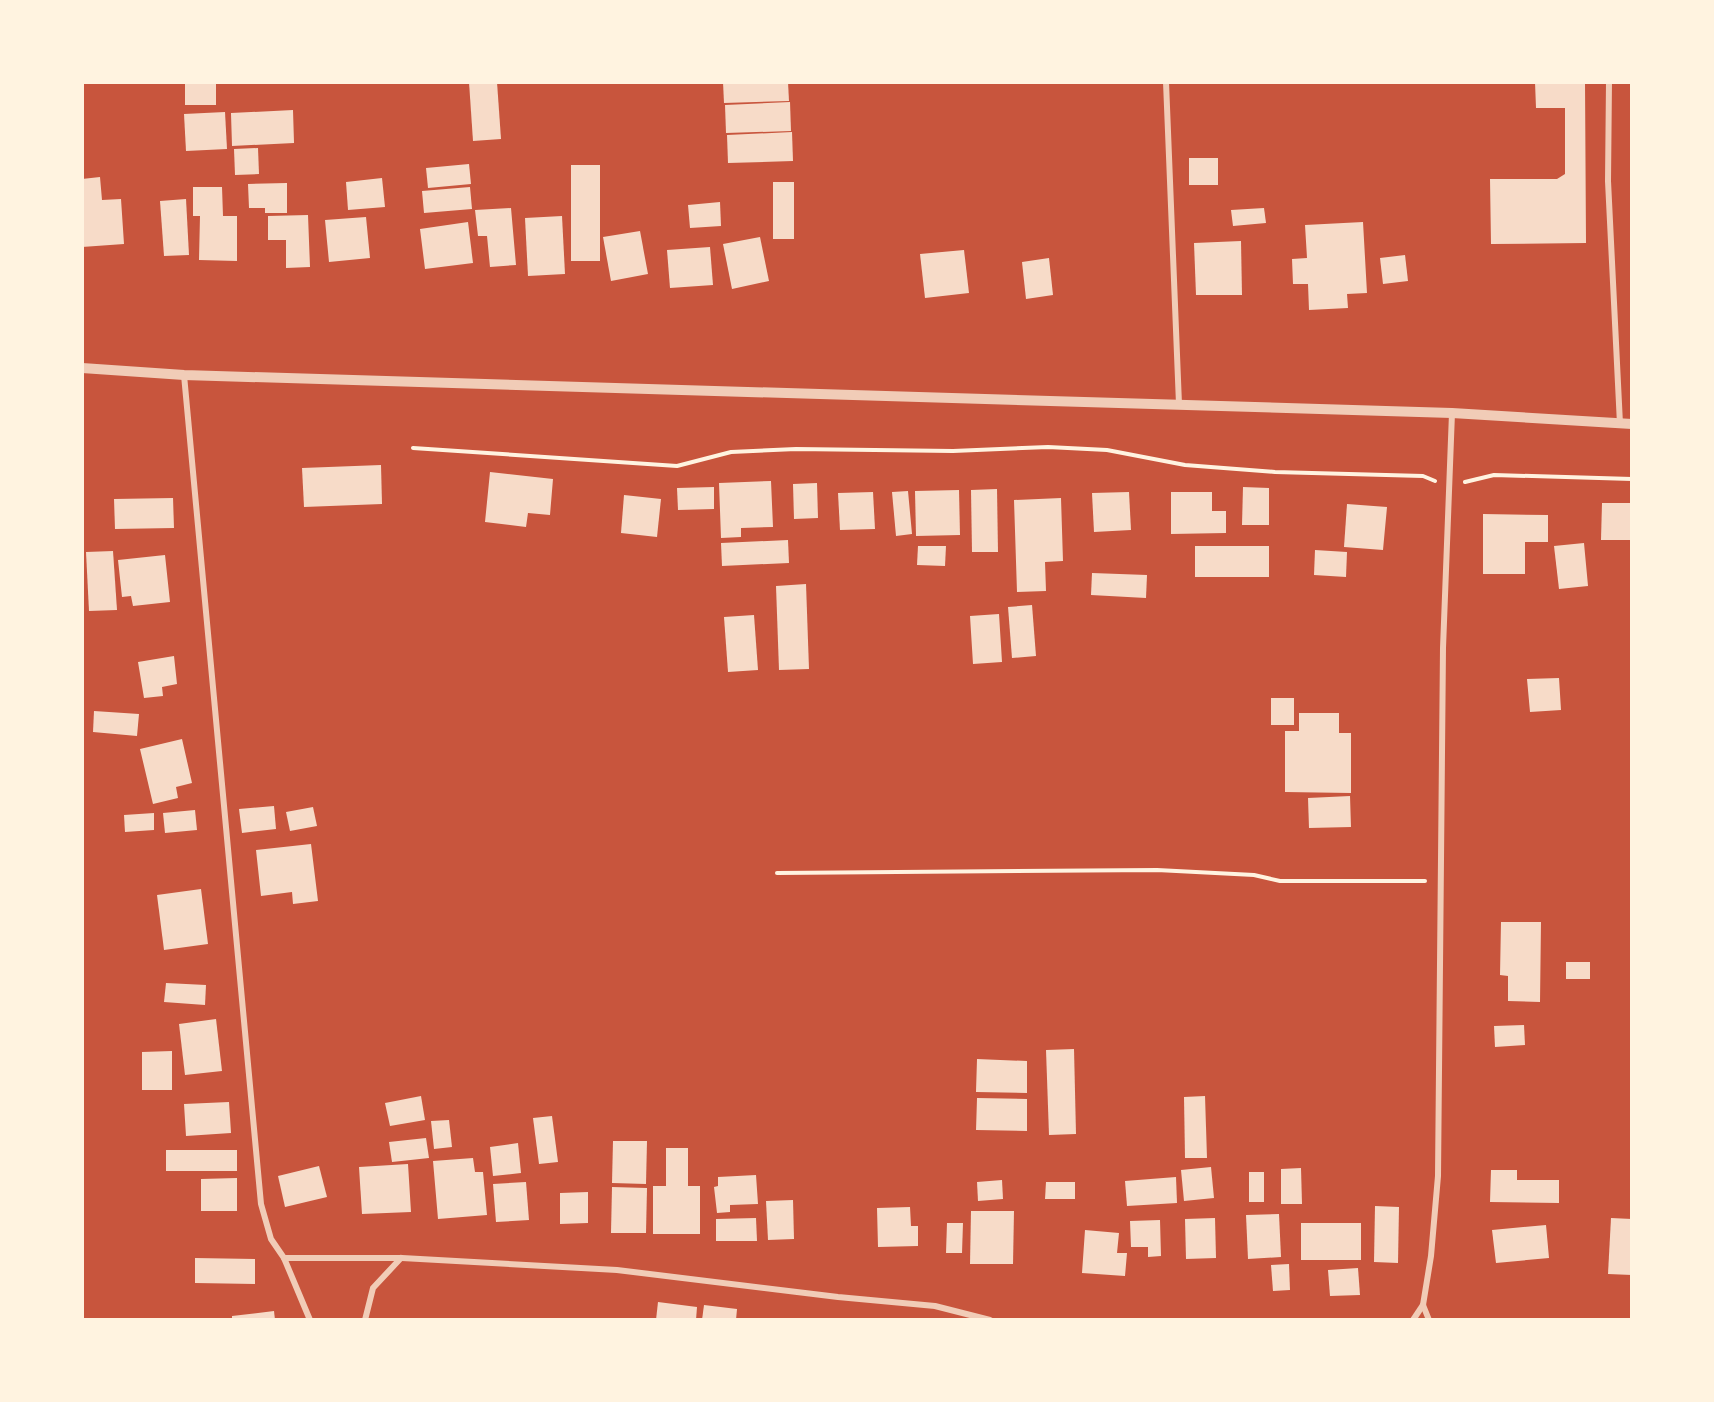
<svg xmlns="http://www.w3.org/2000/svg" width="1714" height="1402" font-family="'Nunito Sans',sans-serif">
<style>
.building{fill:#f7dbc8}
.lines{fill:none;stroke-linecap:round;stroke-linejoin:round}
.path{stroke:#fff3e0;stroke-width:4}
.minor{stroke:#f1ccb7;stroke-width:6}
.tertiary{stroke:#f1ccb7;stroke-width:10}
</style>
<rect width="100%" height="100%" fill="#c8553d"/>
<g class="building">
<rect x="185" y="82" width="31" height="23"/>
<path d="M469,82H497L501,139L473,141Z"/>
<path d="M723,82H788L789,101L724,103Z"/>
<path d="M1535,82H1585L1586,243L1491,244L1490,179H1557L1565,174V108H1536Z"/>
<path d="M790,102L791,131L726,133L725,105Z"/>
<path d="M293,110L294,143L232,146L231,113Z"/>
<path d="M225,112L227,149L186,151L184,114Z"/>
<path d="M792,132L793,161L728,163L727,135Z"/>
<path d="M258,148L259,174L235,175L234,149Z"/>
<rect x="1189" y="158" width="29" height="27"/>
<path d="M469,164L471,184L428,188L426,168Z"/>
<rect x="571" y="165" width="29" height="96"/>
<path d="M100,177L102,200L121,199L124,244L82,247V179Z"/>
<path d="M382,178L385,207L348,210L346,182Z"/>
<rect x="773" y="182" width="21" height="57"/>
<path d="M287,183V213H265V208H249L248,184Z"/>
<path d="M193,187H222L223,216H237V261L199,260L200,216H193Z"/>
<path d="M470,187L472,209L424,213L422,191Z"/>
<path d="M186,199L189,255L164,256L160,201Z"/>
<path d="M720,202L721,226L690,228L688,205Z"/>
<path d="M511,208L516,265L490,267L487,236H478L475,210Z"/>
<path d="M1264,208L1266,223L1233,226L1231,210Z"/>
<path d="M308,215L310,267L286,268V240H268V216Z"/>
<path d="M562,216L565,274L528,276L525,218Z"/>
<path d="M366,217L370,258L329,262L325,220Z"/>
<path d="M468,222L473,263L425,269L420,229Z"/>
<path d="M1363,222L1367,293L1347,294L1348,308L1309,310L1308,284H1293L1292,259L1307,258L1305,225Z"/>
<path d="M640,231L648,274L611,281L603,237Z"/>
<path d="M760,237L769,281L732,289L723,244Z"/>
<path d="M1241,241L1242,295H1196L1194,243Z"/>
<path d="M710,247L713,285L670,288L667,250Z"/>
<path d="M964,250L969,293L925,298L920,254Z"/>
<path d="M1405,255L1408,281L1383,284L1380,258Z"/>
<path d="M1049,258L1053,295L1026,299L1022,262Z"/>
<path d="M381,465L382,504L304,507L302,468Z"/>
<path d="M490,472L553,479L550,515L528,513L526,527L485,522Z"/>
<path d="M771,481L773,527L741,528V537L721,538L719,483Z"/>
<path d="M817,483L818,518L794,519L793,484Z"/>
<path d="M714,487V509L678,510L677,488Z"/>
<path d="M1243,487L1269,488V525H1242Z"/>
<path d="M997,489L998,552H972L971,490Z"/>
<path d="M959,490L960,535L916,536L915,491Z"/>
<path d="M908,491L912,534L896,536L892,492Z"/>
<path d="M873,492L875,529L840,530L838,493Z"/>
<path d="M1129,492L1131,530L1094,532L1092,493Z"/>
<path d="M1171,492H1212V511H1226V533L1171,534Z"/>
<path d="M624,495L661,499L657,537L621,533Z"/>
<path d="M173,498L174,528L115,529L114,499Z"/>
<path d="M1061,498L1063,561L1045,562L1046,591L1017,592L1014,500Z"/>
<path d="M1602,503H1632V540H1601Z"/>
<path d="M1347,504L1387,507L1383,550L1344,547Z"/>
<path d="M1483,514L1548,515V542H1525V574H1483Z"/>
<path d="M788,540L789,563L722,566L721,543Z"/>
<path d="M1584,543L1588,586L1559,589L1554,546Z"/>
<path d="M918,546H946L945,566L917,565Z"/>
<rect x="1195" y="546" width="74" height="31"/>
<path d="M1315,550L1347,552L1346,577L1314,575Z"/>
<path d="M113,551L117,610L89,611L86,552Z"/>
<path d="M165,555L170,602L133,606L131,596L122,597L118,560Z"/>
<path d="M1092,573L1147,575L1146,598L1091,595Z"/>
<path d="M806,584L809,669L779,670L776,586Z"/>
<path d="M1032,605L1036,656L1012,658L1008,607Z"/>
<path d="M999,614L1002,662L973,664L970,616Z"/>
<path d="M754,615L758,670L728,672L724,617Z"/>
<path d="M174,656L177,684L162,687L163,696L144,698L138,662Z"/>
<path d="M1559,678L1561,710L1530,712L1527,679Z"/>
<rect x="1271" y="698" width="23" height="27"/>
<path d="M94,711L139,714L137,736L93,732Z"/>
<path d="M1299,713H1339V733H1351V793L1285,792V731H1299Z"/>
<path d="M182,739L192,783L176,787L178,798L153,804L140,749Z"/>
<path d="M1350,796L1351,827L1309,828L1308,798Z"/>
<path d="M274,806L276,829L242,833L239,809Z"/>
<path d="M313,807L317,826L290,831L286,812Z"/>
<path d="M195,810L197,830L165,833L163,813Z"/>
<path d="M154,813V830L125,832L124,815Z"/>
<path d="M311,844L318,901L293,904L292,892L261,896L256,850Z"/>
<path d="M201,889L208,944L164,950L157,895Z"/>
<path d="M1501,922H1541L1540,1002L1508,1001V976L1500,975Z"/>
<rect x="1566" y="962" width="24" height="17"/>
<path d="M166,983L206,985L205,1005L164,1002Z"/>
<path d="M216,1019L222,1071L185,1075L179,1024Z"/>
<path d="M1524,1025L1525,1045L1495,1047L1494,1026Z"/>
<path d="M1074,1049L1076,1134L1049,1135L1046,1050Z"/>
<path d="M172,1051V1090H142V1052Z"/>
<path d="M977,1059L1027,1061V1093L976,1092Z"/>
<path d="M421,1096L425,1120L390,1126L385,1103Z"/>
<path d="M1205,1096L1207,1158H1185L1184,1097Z"/>
<path d="M977,1098L1027,1099V1131L976,1130Z"/>
<path d="M229,1102L231,1133L186,1136L184,1104Z"/>
<path d="M552,1116L558,1162L539,1164L533,1118Z"/>
<path d="M449,1120L452,1147L434,1149L431,1121Z"/>
<path d="M426,1138L429,1158L392,1162L389,1142Z"/>
<path d="M613,1141H647L646,1184L612,1183Z"/>
<path d="M518,1143L521,1173L493,1176L490,1147Z"/>
<path d="M666,1148H688V1186H700V1234H653V1186H666Z"/>
<rect x="166" y="1150" width="71" height="21"/>
<path d="M473,1158L475,1172H483L487,1215L438,1219L433,1161Z"/>
<path d="M408,1164L411,1212L362,1214L359,1167Z"/>
<path d="M319,1166L327,1197L285,1207L278,1176Z"/>
<path d="M1211,1167L1214,1198L1184,1201L1181,1170Z"/>
<path d="M1301,1168L1302,1204H1281V1169Z"/>
<path d="M1491,1170H1517V1180H1559V1203L1490,1202Z"/>
<rect x="1249" y="1172" width="15" height="30"/>
<path d="M756,1175L758,1204L730,1205V1212L717,1213L714,1187L718,1186V1177Z"/>
<path d="M1176,1177L1177,1203L1127,1206L1125,1181Z"/>
<path d="M237,1178V1211H201V1179Z"/>
<path d="M1002,1180L1003,1199L978,1201L977,1182Z"/>
<path d="M526,1182L529,1220L496,1222L493,1184Z"/>
<path d="M1046,1182H1075V1199H1045Z"/>
<path d="M612,1187L647,1188L646,1233H611Z"/>
<path d="M588,1192V1223L560,1224V1193Z"/>
<path d="M793,1200L794,1239L768,1240L766,1201Z"/>
<path d="M1375,1206L1399,1207L1398,1263L1374,1262Z"/>
<path d="M910,1207L911,1226H918V1246L878,1247L877,1208Z"/>
<path d="M971,1211H1014L1013,1264H970Z"/>
<path d="M1279,1214L1281,1257L1248,1259L1246,1215Z"/>
<path d="M756,1218L757,1241H716V1219Z"/>
<path d="M1215,1218L1216,1258L1186,1259L1185,1219Z"/>
<path d="M1611,1218L1632,1219V1275L1608,1274Z"/>
<path d="M1160,1220L1161,1256L1148,1257V1247H1131L1130,1221Z"/>
<path d="M947,1223H963L962,1253H946Z"/>
<rect x="1301" y="1223" width="60" height="37"/>
<path d="M1546,1225L1549,1258L1496,1263L1492,1230Z"/>
<path d="M1085,1230L1119,1233L1117,1253H1127L1125,1276L1082,1273Z"/>
<path d="M195,1258L255,1259V1284L195,1283Z"/>
<path d="M1289,1264L1290,1290L1273,1291L1271,1265Z"/>
<path d="M1358,1268L1360,1295L1330,1296L1328,1270Z"/>
<path d="M658,1302L697,1307L696,1320H656Z"/>
<path d="M704,1305L737,1309L736,1320H702Z"/>
<path d="M274,1311L275,1320H232V1316Z"/>
</g>
<g class="lines">
<g class="path">
<path d="M413,448L677,466L731,452L796,449L953,451L1048,447L1107,450L1185,465L1275,472L1423,476L1435,481"/>
<path d="M1465,482L1494,475L1632,479"/>
<path d="M777,873L1157,870L1254,875L1280,881H1425"/>
</g>
<g class="minor">
<path d="M1166,82L1179,404"/>
<path d="M1609,82L1608,181L1620,424"/>
<path d="M184,375L261,1204L271,1239L284,1258L310,1320"/>
<path d="M284,1258H402L617,1270L838,1297L935,1306L990,1320"/>
<path d="M365,1320L373,1288L401,1258"/>
<path d="M1413,1320L1423,1305"/>
<path d="M1429,1320L1423,1305L1431,1256L1438,1176L1443,648L1452,413"/>
</g>
<path class="tertiary" d="M82,368L184,375L1452,413L1632,424"/>
</g>
<rect width="1714" height="1402" fill="none" stroke="#fff3e0" stroke-width="168"/>
</svg>
